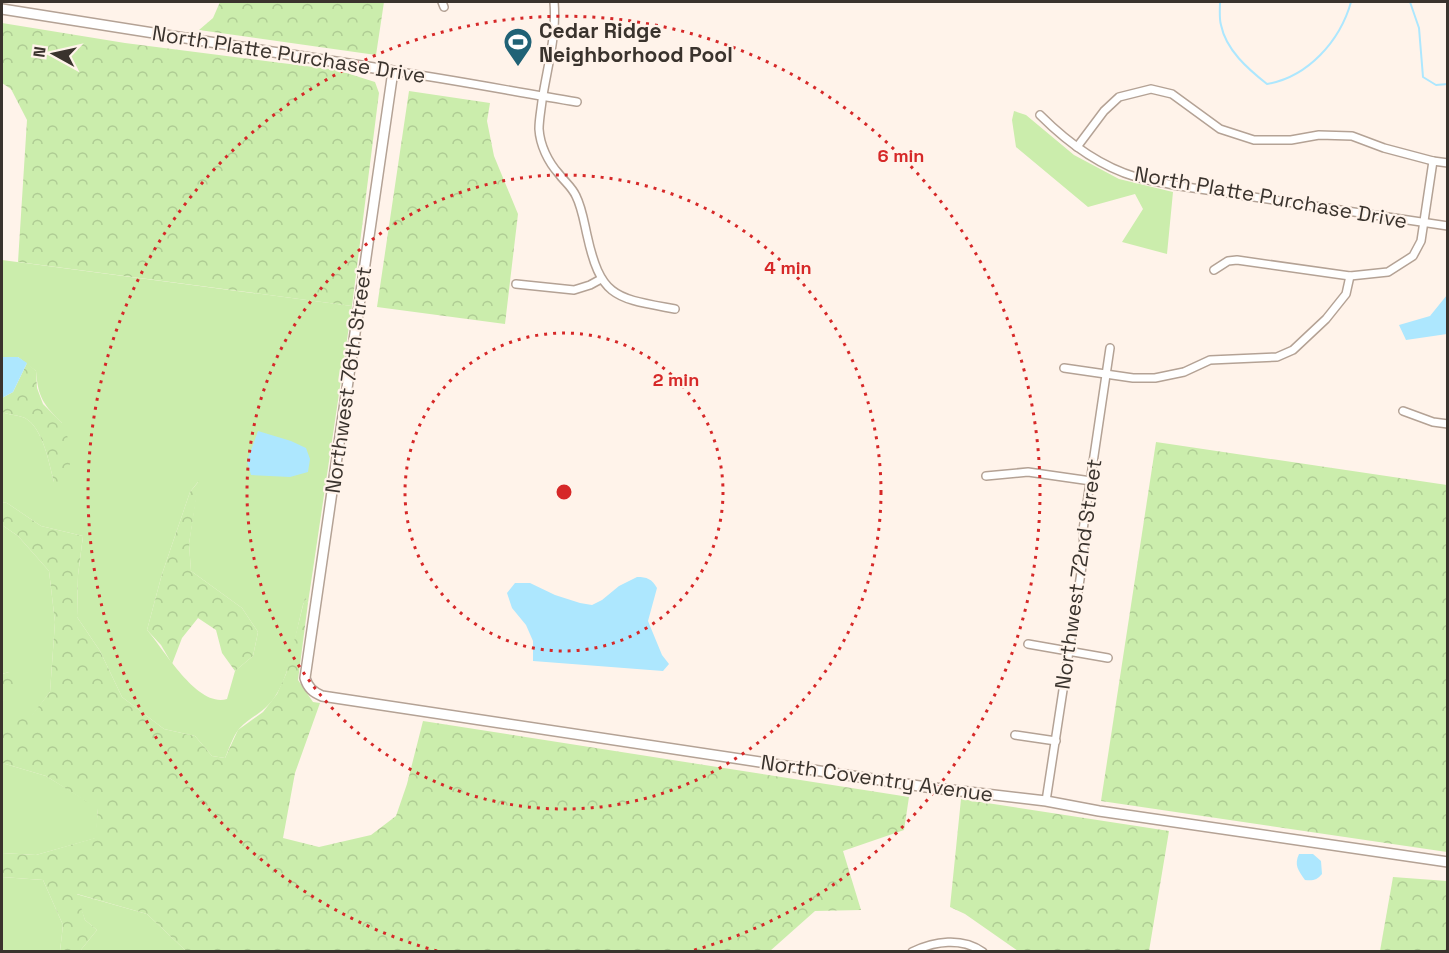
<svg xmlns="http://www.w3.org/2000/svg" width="1449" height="953" font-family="'Space Grotesk',sans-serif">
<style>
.green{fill:#cbedac;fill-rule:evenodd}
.forest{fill:url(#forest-crowns)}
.water{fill:#ade7fe}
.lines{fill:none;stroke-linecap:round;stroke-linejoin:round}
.stream{stroke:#ade7fe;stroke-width:2}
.minor-casing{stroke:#b4a295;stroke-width:10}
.tertiary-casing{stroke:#b4a295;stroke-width:12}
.minor{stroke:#fff;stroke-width:7}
.tertiary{stroke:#fff;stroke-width:9}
.ring{fill:none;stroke:#d62828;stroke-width:3;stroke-dasharray:3 6}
.labels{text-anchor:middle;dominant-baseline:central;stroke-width:4.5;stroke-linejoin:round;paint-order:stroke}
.poi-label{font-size:21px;font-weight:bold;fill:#3a332d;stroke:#fff3ea;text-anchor:start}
.street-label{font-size:21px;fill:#3a332d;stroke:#fff3ea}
.centre{fill:#d62828;stroke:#fff3ea;stroke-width:3}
.ring-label{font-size:18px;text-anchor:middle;font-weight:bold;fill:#d62828;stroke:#fff3ea;stroke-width:4.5;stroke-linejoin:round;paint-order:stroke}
</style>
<defs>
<pattern id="forest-crowns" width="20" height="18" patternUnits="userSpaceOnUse" patternTransform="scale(1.5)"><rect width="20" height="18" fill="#cbedac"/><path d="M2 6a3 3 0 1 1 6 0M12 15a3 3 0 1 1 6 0" fill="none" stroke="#afcc94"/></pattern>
</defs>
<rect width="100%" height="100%" fill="#fff3ea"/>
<g class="green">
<path d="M1014,111L1026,115L1074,155L1119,179L1173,192L1167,254L1122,242L1143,209L1135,194L1088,207L1016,147L1012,120Z"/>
<path d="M2,260L352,306L308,603L305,598C296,627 292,671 276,695C266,712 251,716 239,729C233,736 229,749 225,758L212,756L195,736L164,729L122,697L100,651L77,617L78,575L83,536L41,526L7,503L2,502V412C9,415 18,415 25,418C43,428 49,463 54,482L62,423C44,405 38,398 36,371L18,357H2ZM198,482L189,544L191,571L242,608L258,632L253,656L235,671L227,699C197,708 164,649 147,630L162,574L190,492Z"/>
<path d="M2,525L18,536L49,571L55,622L50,692L31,717L2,726V702L6,698L9,672L2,674Z"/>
<path d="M2,763L46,776L98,808L96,838L36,855L2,853Z"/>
<path d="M2,877L43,880L63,925L60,951H2Z"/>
<path d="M76,894L147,914L186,951H80L97,930L85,920Z"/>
</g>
<g class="forest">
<path d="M220,2H384L376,55L199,30L213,18Z"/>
<path d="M2,23L125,43L337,70L375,82L379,93L352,306L18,262L27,120L11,89L2,83Z"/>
<path d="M409,91L490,103L487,121L494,156L518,214L505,324L377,307Z"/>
<path d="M27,363L36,371L37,388L43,404L62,423L72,448L67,486L54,482C49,463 43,428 25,418C18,415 9,415 2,412V398L13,392Z"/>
<path d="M1156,442L1447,485V852L1101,801Z"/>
<path d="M199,481L189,544L191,571L242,608L258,632L253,656L235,671L222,653L216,630L198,618L182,638L172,664L161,645L147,630L162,574L190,492Z"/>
<path d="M2,502L7,503L41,526L83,536L78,575L77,617L100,651L122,697L164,729L195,736L212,756L225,758L238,730L263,712L277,694L286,674L305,597L308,603L298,680L313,702L320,703L295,773L283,838L319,847L371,835L396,816L407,784L423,721L909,797L904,830L843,851L861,910L815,911L770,951H186L147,914L77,894L85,920L97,930L80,951H60L63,925L43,880L2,877V853L36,855L95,838L98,809L46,776L2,763V725L31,716L50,692L55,622L49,571L18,536L2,525Z"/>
<path d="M9,672L32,680L2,702V674Z"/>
<path d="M961,799L1169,831L1149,951H1018L965,914L950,907Z"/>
<path d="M1393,877L1447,881V951H1380Z"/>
</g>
<g class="water">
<path d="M1447,295V334L1406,340L1399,325L1430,316Z"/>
<path d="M2,357H18L27,363L13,392L2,398Z"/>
<path d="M258,431L291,441L306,448L310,459L308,472L290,477L251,475L247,461Z"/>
<path d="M637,577C647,577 652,579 657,588L648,621L662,655L669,664L663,671L533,661V641L526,625L512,608L507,593L515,583H530L555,595L580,603L592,605L602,600L619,586Z"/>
<path d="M1299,854H1313L1321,861L1322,874C1317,880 1313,881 1305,880C1298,870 1294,865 1299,854Z"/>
</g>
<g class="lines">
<g class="stream">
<path d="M1220,2C1220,9 1219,18 1221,25C1226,50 1248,69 1267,84C1308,77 1340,41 1351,2"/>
<path d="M1410,2L1419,28L1423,77L1436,85L1448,84"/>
</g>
<g class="minor-casing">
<g id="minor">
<path d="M442,2L444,7"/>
<path d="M554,2C557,35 547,68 542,101C541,110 539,120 539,129C540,145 548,162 559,174C564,181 572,187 576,196C582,208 584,222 587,235C601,299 616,298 675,309"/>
<path d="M393,71C455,80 516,92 577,102"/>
<path d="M1040,115C1067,142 1099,166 1136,177C1148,181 1161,182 1173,185L1448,226"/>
<path d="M1077,147L1104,111L1119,97L1151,89L1172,94L1220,129L1254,140H1291L1319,135L1352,136L1384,148L1433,161L1448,163"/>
<path d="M1214,270L1228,261L1237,260L1350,276L1388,272L1413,256L1421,241L1433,161"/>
<path d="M516,284L574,290L590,285L601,279"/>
<path d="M1064,368L1133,378H1155L1184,372L1210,360L1277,357L1293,350L1326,319L1346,294L1350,276"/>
<path d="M1403,411L1433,422L1448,424"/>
<path d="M986,476L1028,472L1091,481"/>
<path d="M1028,644L1108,658"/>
<path d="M1015,735L1056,741"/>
<path d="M1046,801L1084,553L1083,530L1110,348"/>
<path d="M912,952C934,941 962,937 983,952"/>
</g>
</g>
<g class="tertiary-casing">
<path id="tertiary" d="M2,9L393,71L305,678C308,688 313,692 322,696L926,787L1046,801L1099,811L1448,862"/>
</g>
<use href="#minor" class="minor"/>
<use href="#tertiary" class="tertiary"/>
</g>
<g class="ring">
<circle cx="564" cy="492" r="159"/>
<circle cx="564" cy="492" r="317"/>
<path d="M437 951A476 476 0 1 1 691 951"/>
</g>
<defs>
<g id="stadium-pin" transform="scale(1.5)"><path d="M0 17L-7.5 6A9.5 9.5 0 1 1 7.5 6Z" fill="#206276" stroke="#fff3ea"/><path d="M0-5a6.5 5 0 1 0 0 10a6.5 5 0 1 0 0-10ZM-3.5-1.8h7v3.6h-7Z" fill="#fff"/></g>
</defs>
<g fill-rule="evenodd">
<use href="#stadium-pin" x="518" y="42"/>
</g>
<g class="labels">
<g class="poi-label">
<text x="539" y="30">Cedar Ridge<tspan x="539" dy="24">Neighborhood Pool</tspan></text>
</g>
<g class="street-label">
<text transform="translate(289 54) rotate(9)">North Platte Purchase Drive</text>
<text transform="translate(1271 197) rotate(10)">North Platte Purchase Drive</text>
<text transform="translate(348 380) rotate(-82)">Northwest 76th Street</text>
<text transform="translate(1078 574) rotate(-82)">Northwest 72nd Street</text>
<text transform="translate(877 778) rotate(8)">North Coventry Avenue</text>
</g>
</g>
<circle cx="564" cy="492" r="9" class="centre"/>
<g class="ring-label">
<text x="901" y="162">6 min</text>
<text x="788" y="274">4 min</text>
<text x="676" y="386">2 min</text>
</g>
<rect width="1449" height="953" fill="none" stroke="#3a332d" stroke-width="6"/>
<g transform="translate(54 54) rotate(278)" stroke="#fff3ea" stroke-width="4.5" paint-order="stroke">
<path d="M0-4.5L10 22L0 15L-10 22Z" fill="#3a332d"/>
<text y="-9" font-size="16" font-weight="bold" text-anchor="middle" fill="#3a332d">N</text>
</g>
</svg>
